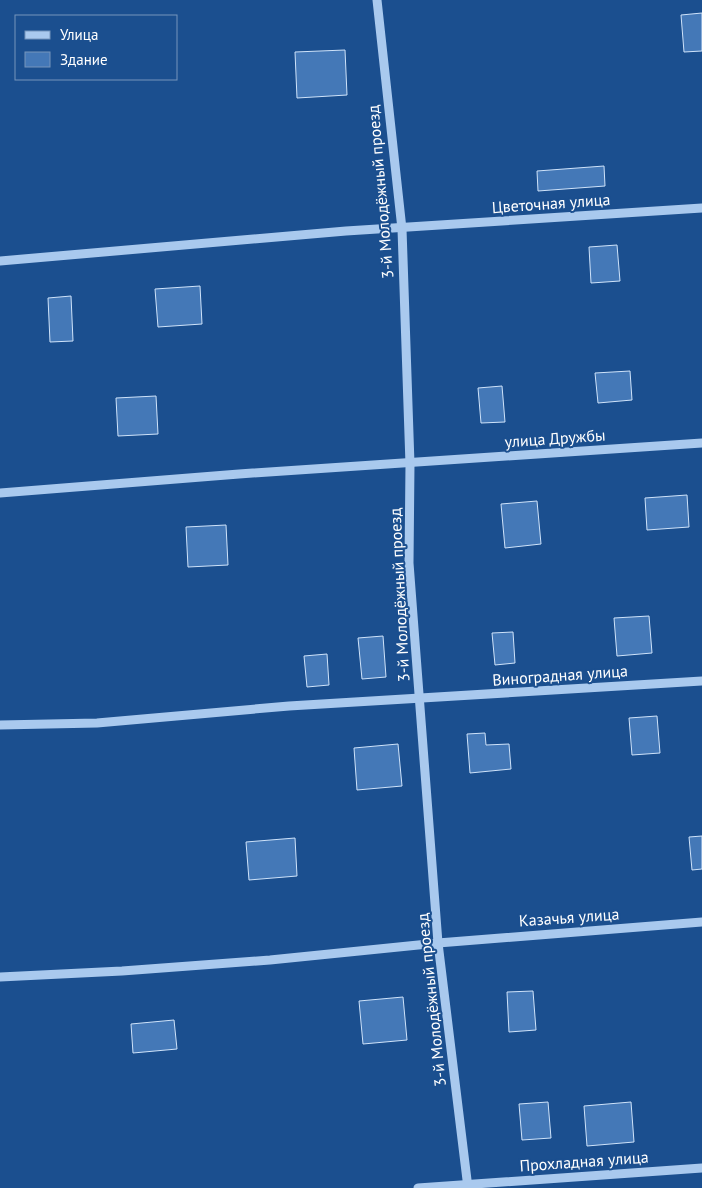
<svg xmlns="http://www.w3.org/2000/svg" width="702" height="1188" font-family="'PT Sans',sans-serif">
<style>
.building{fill:#4478b7;stroke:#cfe3fa}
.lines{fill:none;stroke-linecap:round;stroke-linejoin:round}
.minor{stroke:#a9c9ee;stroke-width:9}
.labels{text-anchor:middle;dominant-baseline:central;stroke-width:4;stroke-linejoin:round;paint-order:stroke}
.street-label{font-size:16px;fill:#fff;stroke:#1b4f8f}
</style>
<rect width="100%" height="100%" fill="#1b4f8f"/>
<g class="building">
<path d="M702,13V51L684,52L681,15Z"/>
<path d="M345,50L347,95L297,98L295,52Z"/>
<path d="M604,166L605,186L538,191L537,171Z"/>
<path d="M617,245L620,281L591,283L589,247Z"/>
<path d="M200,286L202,324L158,327L155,289Z"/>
<path d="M71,296L73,341L50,342L48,298Z"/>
<path d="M630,371L632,400L598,403L595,373Z"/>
<path d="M502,386L505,422L481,423L478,388Z"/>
<path d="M156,396L158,434L118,436L116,398Z"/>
<path d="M687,495L689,527L647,530L645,498Z"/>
<path d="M537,501L541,544L505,548L501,504Z"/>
<path d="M226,525L228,565L188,567L186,527Z"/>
<path d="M649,616L652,653L617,656L614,618Z"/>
<path d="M513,632L515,663L495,665L492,633Z"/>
<path d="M383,636L386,677L362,679L358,638Z"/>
<path d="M327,654L329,685L307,687L304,656Z"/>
<path d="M657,716L660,753L632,755L629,718Z"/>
<path d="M485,733L486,745L509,744L511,769L470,773L467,734Z"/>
<path d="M398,744L402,786L357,790L354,748Z"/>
<path d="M702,836V869L692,870L689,837Z"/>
<path d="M295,838L297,876L249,880L246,842Z"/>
<path d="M533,991L536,1030L509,1032L507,992Z"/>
<path d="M403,997L407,1040L363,1044L359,1001Z"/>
<path d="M174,1020L177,1049L133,1053L131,1024Z"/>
<path d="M548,1102L551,1138L522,1140L519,1104Z"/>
<path d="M631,1102L634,1142L587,1146L584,1106Z"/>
</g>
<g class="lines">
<g class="minor">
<path d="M377,0L402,229L410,464L409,563L438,943L468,1188"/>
<path d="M0,261L346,231L702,208"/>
<path d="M0,493L239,474L702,443"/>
<path d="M0,725L97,723L289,706L702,681"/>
<path d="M0,977L122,971L270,960L438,943L702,922"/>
<path d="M418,1188L702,1168"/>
</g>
</g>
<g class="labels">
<g class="street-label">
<text transform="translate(380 192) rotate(-95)">3-й Молодёжный проезд</text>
<text transform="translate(551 203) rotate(-4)">Цветочная улица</text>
<text transform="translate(555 438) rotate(-4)">улица Дружбы</text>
<text transform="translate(399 595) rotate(-93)">3-й Молодёжный проезд</text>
<text transform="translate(560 675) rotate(-4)">Виноградная улица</text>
<text transform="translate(569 917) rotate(-4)">Казачья улица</text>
<text transform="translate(431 1000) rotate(-96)">3-й Молодёжный проезд</text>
<text transform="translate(584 1161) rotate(-4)">Прохладная улица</text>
</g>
</g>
<rect x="15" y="15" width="162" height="65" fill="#1b4f8f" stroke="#7695bc"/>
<rect x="25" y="31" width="25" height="8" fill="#a9c9ee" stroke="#7695bc"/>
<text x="60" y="40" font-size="15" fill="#ffffff">Улица</text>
<rect x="25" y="52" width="25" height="15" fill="#4478b7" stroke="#7695bc"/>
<text x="60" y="65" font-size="15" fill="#ffffff">Здание</text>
</svg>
